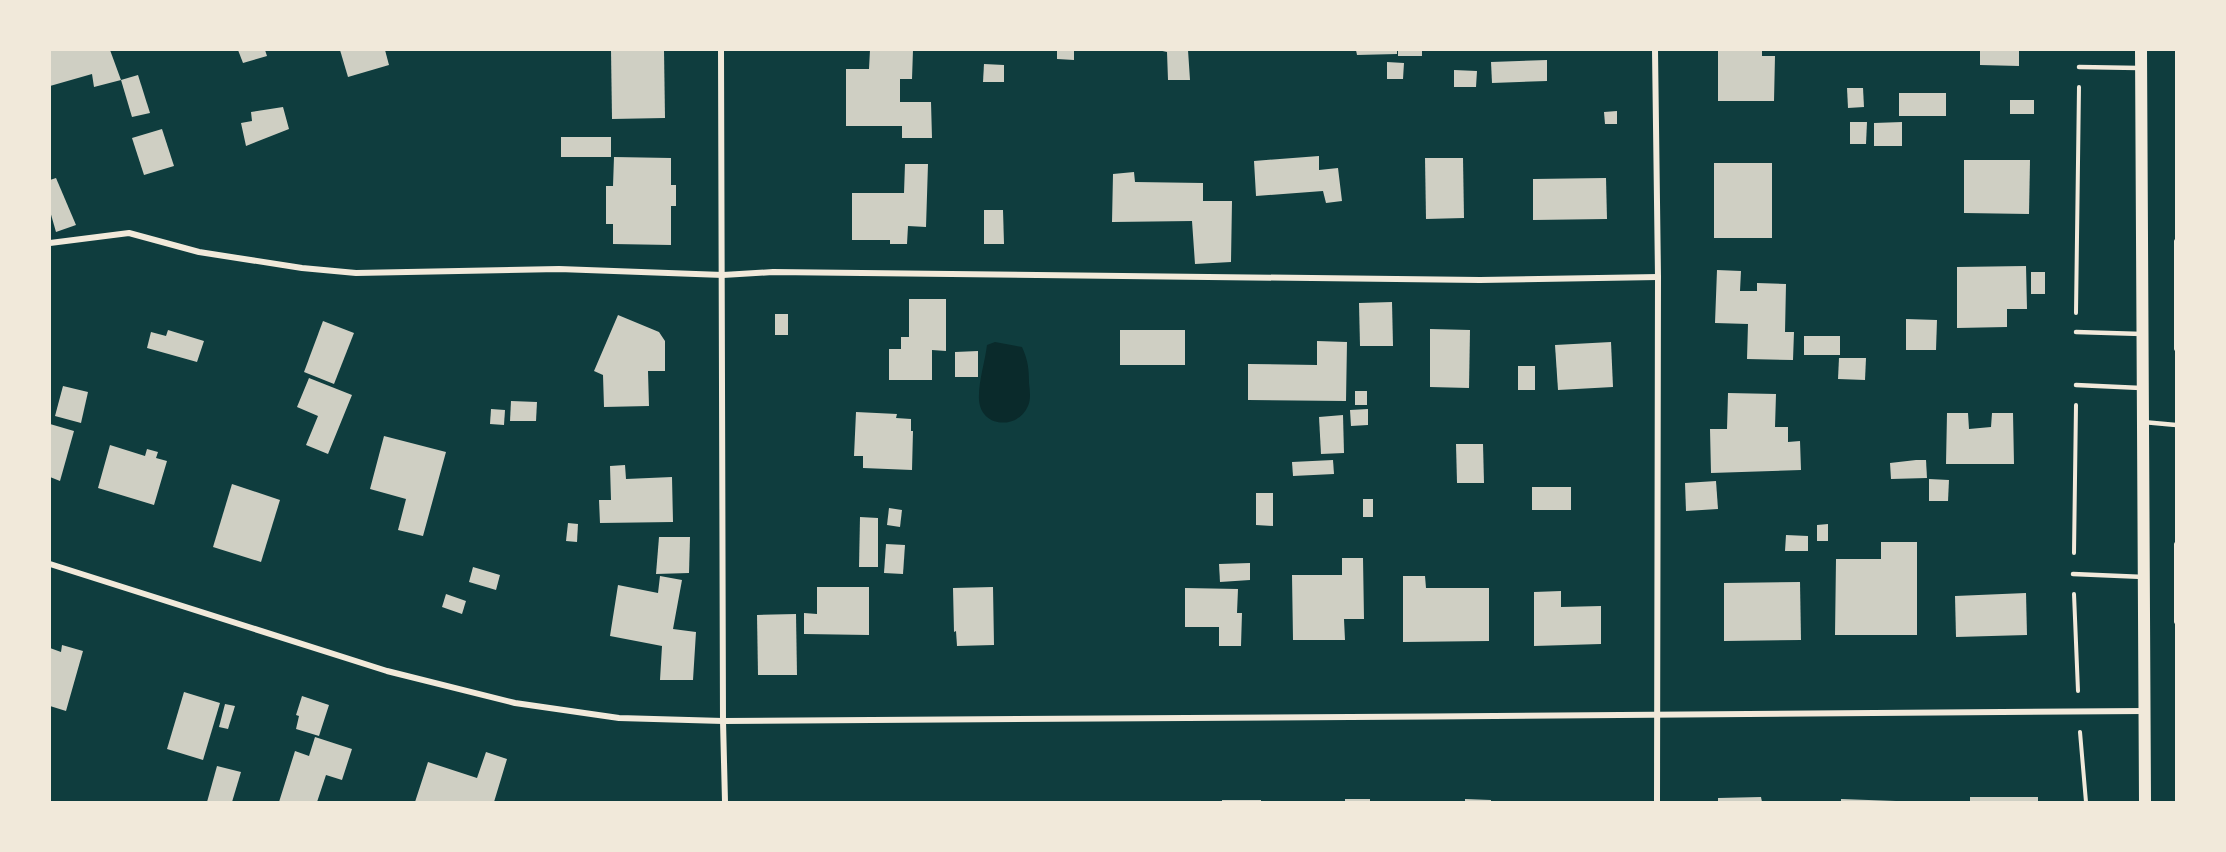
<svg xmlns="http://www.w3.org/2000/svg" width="2226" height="852" font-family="Overpass,sans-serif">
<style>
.water{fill:#0a2a2b}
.building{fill:#cfcfc3}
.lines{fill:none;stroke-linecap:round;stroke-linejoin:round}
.path{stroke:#f1e9da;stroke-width:4}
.service{stroke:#f1e9da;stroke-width:4.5}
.minor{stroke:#f1e9da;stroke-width:6}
.secondary{stroke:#f1e9da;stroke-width:12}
</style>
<rect width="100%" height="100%" fill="#0f3d3e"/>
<path class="water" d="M995,342L1022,347C1028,360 1029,369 1029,383C1030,391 1031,399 1028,406C1018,430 981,428 979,400C978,383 985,362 987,345Z"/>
<g class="building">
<path d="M50,50H110L121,80L94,87L92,74L50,86Z"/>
<path d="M238,50H265L267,56L243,63Z"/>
<path d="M340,50H385L389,65L348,77Z"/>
<path d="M611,50H664L665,118L612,119Z"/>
<path d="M870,50H913L912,79H900V102H931L932,138H902V126H846V69H869Z"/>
<path d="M1057,50H1074V60L1057,59Z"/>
<path d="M1158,50H1188L1190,80H1168L1167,52Z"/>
<path d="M1356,50H1397V54L1357,55Z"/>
<rect x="1398" y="50" width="24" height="6"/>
<path d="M1718,50H1762V56H1775L1774,101H1718Z"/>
<path d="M1980,50H2019V66L1980,65Z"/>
<path d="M1547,60V81L1492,83L1491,62Z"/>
<path d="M1387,62L1404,63L1403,79H1387Z"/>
<path d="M984,64L1004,65V82H983Z"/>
<path d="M1454,70L1477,71L1476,87H1454Z"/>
<path d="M138,75L150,113L132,117L121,80Z"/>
<path d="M1847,88H1863L1864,107L1848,108Z"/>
<rect x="1899" y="93" width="47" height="23"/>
<rect x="2010" y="100" width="24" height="14"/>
<path d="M283,107L289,129L246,146L241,123L252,121L251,112Z"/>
<path d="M1617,111V124H1605L1604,112Z"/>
<path d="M1850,122H1867L1866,144H1850Z"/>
<path d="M1902,122V146H1874V123Z"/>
<path d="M162,129L174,166L144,175L132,138Z"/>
<rect x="561" y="137" width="50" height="20"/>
<path d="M1319,156V170L1338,168L1342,201L1326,203L1323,191L1256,196L1254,161Z"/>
<path d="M614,157L671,158V185H676V206H671V245L613,244V224H606V186H613Z"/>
<path d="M1425,158H1463L1464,218L1426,219Z"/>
<path d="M1964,160H2030L2029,214L1964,213Z"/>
<rect x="1714" y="163" width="58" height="75"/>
<path d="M905,164H928L926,227L908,226L907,244H890V240H852V193H904Z"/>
<path d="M1134,172L1135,182L1203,183V201H1232L1231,262L1195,264L1192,221L1112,222L1113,174Z"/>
<path d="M56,178L76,225L56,232L50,211V180Z"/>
<path d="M1606,178L1607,219L1533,220V179Z"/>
<path d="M984,210H1003L1004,244H984Z"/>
<path d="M2026,266L2027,309H2007V327L1957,328V267Z"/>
<path d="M1717,270L1741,271L1740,291H1757V283L1786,284L1785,332H1794L1793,360L1747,359L1748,324L1715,323Z"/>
<rect x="2031" y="272" width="14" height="22"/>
<path d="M909,299H946V351L932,350V380H889V349H901V337H909Z"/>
<path d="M1392,302L1393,346H1360L1359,303Z"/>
<rect x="775" y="314" width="13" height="21"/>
<path d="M618,315L659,332L665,341V371H648L649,406L604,407L603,375L594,371Z"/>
<path d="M1906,319L1937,320L1936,350H1906Z"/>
<path d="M323,321L354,333L334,384L304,372Z"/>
<path d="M1430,329L1470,330L1469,388L1430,387Z"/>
<path d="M168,330L204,341L197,362L147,348L151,332L166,336Z"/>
<rect x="1120" y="330" width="65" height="35"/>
<rect x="1804" y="336" width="36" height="19"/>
<path d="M1317,341L1347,342L1346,401L1248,400V364L1317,365Z"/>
<path d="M1611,342L1613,387L1558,390L1555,345Z"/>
<path d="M978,351V377H955V352Z"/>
<path d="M1839,358H1866L1865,380L1838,379Z"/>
<rect x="1518" y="366" width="17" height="24"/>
<path d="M309,378L352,395L328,454L306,445L318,416L297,407Z"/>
<path d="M63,386L88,392L81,423L55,416Z"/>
<rect x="1355" y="391" width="12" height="14"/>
<path d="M1728,393L1776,394L1775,427H1788V442L1800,441L1801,470L1711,473L1710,429H1727Z"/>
<path d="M511,401L537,402L536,421H510Z"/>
<path d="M491,409L505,410L504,425L490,424Z"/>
<path d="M1368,409V425L1351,426L1350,410Z"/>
<path d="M856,412L897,414L896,418L911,419V431H913L912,470L863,468V456H854Z"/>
<path d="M1947,413H1968L1969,429L1991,427L1992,413H2013L2014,464H1946Z"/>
<path d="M1343,415L1344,453L1321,454L1319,417Z"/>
<path d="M50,424L74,431L60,481L50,477Z"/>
<path d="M384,436L446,452L423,536L398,530L406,499L370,489Z"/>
<path d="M1456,444H1483L1484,483H1457Z"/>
<path d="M110,445L145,456L147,449L158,452L156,458L167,461L154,505L98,488Z"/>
<path d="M1333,460L1334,474L1293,476L1292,462Z"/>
<path d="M1916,460H1926L1927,478L1891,479L1890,463Z"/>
<path d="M625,465L626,479L672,477L673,522L600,523L599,500H611L610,466Z"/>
<path d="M1929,479L1949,480L1948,501H1929Z"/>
<path d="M1716,481L1718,509L1686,511L1685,483Z"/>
<path d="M232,484L280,500L261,562L213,547Z"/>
<rect x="1532" y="487" width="39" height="23"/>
<path d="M1256,493H1273V526L1256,525Z"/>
<rect x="1363" y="499" width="10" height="18"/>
<path d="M889,508L902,510L900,527L887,525Z"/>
<path d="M860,517L878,518V567H859Z"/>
<path d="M568,523L578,524L577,542L566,541Z"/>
<path d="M1828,524V541H1817V525Z"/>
<path d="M1786,535L1808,536V551H1785Z"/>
<path d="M659,537H690L689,573L656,574Z"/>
<path d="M1881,542H1917V635H1835L1836,559H1881Z"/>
<path d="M886,544L905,545L903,574L884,573Z"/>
<path d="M1342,558H1363L1364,619H1344L1345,640H1293L1292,575H1342Z"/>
<path d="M1250,563V580L1220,582L1219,564Z"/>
<path d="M473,567L500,575L496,590L469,582Z"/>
<path d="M660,576L682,580L673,629L696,632L693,680H660L662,646L610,636L618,585L658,593Z"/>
<path d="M1403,576H1425L1426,588H1489V641L1403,642Z"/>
<path d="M1800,582L1801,640L1724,641V583Z"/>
<path d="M817,587H869V635L804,634V613L817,614Z"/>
<path d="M993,587L994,645L957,646L956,631L954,632L953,588Z"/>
<path d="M1185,588L1238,589L1237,613H1242L1241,646H1219V627H1185Z"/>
<path d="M1561,591V607L1601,606V644L1534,646V592Z"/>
<path d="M2026,593L2027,635L1956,637L1955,596Z"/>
<path d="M446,594L466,601L462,614L442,607Z"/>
<path d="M796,614L797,675H758L757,615Z"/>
<path d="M62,645L83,651L66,711L50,706V648L61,652Z"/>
<path d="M184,692L220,703L203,760L167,749Z"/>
<path d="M302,696L329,705L319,736L296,729L299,716L296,715Z"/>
<path d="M225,704L235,706L228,729L219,727Z"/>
<path d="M315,737L352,749L342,780L326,775L317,802H279L295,751L309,756Z"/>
<path d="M486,752L507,759L494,802H415L428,762L477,778Z"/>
<path d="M217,766L241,772L232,802H207Z"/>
<path d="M1761,797L1762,802H1718V798Z"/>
<rect x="1970" y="797" width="68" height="5"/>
<rect x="1345" y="799" width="25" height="3"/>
<path d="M1465,799L1491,800V802H1465Z"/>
<path d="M1841,799L1896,801V802H1841Z"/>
<rect x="1222" y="800" width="39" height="2"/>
</g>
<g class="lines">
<g class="path">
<path d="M2176,241V349"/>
<path d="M2076,313L2079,87"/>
<path d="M2176,544V622"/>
<path d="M2074,553L2076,405"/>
<path d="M2074,594L2078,691"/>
<path d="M2080,732L2086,802"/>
</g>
<g class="service">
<path d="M2079,67L2139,68"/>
<path d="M2076,332L2142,334"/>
<path d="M2076,385L2141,388"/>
<path d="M2143,422L2176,425"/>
<path d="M2073,574L2144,577"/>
</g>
<g class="minor">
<path d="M721,50L723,721L725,802"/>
<path d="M1655,50L1658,277L1657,802"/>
<path d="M50,243L129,233L199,252L302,268L356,273L559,269L723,275L773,272L1480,280L1658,277"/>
<path d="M50,564L387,671L515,703L619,718L723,721C1197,719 1670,714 2144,711"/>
</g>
<path class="secondary" d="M2141,50L2145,802"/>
</g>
<rect width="2226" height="852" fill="none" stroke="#f1e9da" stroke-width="102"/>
</svg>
